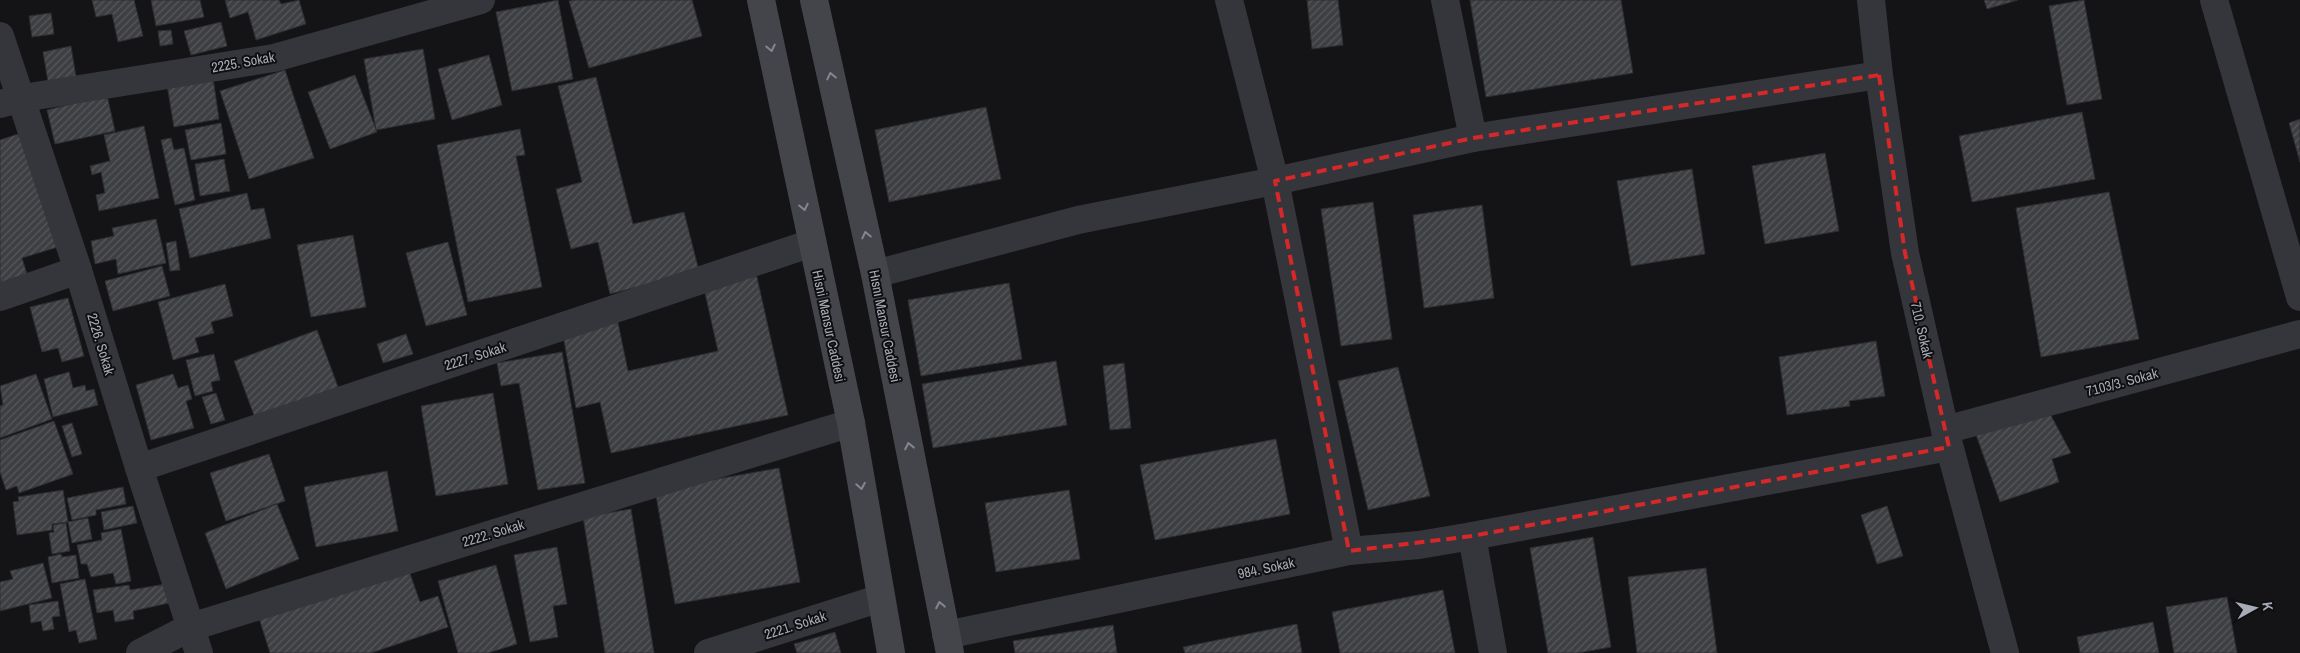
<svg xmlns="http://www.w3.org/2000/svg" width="2300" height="653" font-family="'Archivo Narrow',sans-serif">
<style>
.building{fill:url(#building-hatch);stroke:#2e2e32}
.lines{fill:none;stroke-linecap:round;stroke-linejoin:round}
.street{stroke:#35363b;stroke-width:28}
.secondary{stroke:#43454b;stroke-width:28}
.oneway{stroke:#838791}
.marked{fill:none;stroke:#d62828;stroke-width:4;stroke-dasharray:10 6;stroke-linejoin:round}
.labels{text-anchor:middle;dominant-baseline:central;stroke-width:4;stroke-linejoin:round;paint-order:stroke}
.street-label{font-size:14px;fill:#a6abb6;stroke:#0f0f11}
</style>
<defs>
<pattern id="building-hatch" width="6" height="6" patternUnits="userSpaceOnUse" patternTransform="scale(1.25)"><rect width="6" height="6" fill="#3e3f43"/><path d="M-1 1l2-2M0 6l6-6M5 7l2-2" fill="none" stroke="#57585c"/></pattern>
</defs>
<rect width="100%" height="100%" fill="#141416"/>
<g class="building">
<path d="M92,0H134L143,36L118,42L112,14L96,17Z"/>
<path d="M151,0H200L204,17L156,26Z"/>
<path d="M225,0H279L281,4L299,0L306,24L256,40L248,12L230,18Z"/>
<path d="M558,0L573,79L512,91L496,12Z"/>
<path d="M575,0H692L702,36L589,68L569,1Z"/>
<path d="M1307,0H1338L1343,45L1312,49Z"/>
<path d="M1470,0H1621L1633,73L1486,97Z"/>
<path d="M1984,0H2018L1987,9Z"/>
<path d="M2084,0L2102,99L2067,105L2049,6Z"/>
<path d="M51,13L54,34L32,37L29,16Z"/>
<path d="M221,22L227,46L191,55L184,31Z"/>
<path d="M171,30L173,44L160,46L158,31Z"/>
<path d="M71,46L76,77L48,82L43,52Z"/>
<path d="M423,49L435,119L376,130L364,59Z"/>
<path d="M489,55L502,105L452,120L438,69Z"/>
<path d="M285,70L314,158L249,179L220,91Z"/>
<path d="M355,75L377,132L330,149L308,92Z"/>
<path d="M596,77L633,224L684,212L699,271L610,294L598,242L571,249L556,189L582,182L558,86Z"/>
<path d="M213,78L219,119L174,127L167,85Z"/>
<path d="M107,95L115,131L55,144L47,110Z"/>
<path d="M986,107L1001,179L889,202L875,130Z"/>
<path d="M2082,112L2095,179L1972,202L1959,136Z"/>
<path d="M2300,119V162L2289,123Z"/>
<path d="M221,123L226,154L191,160L185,130Z"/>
<path d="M144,126L159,198L99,211L96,195L105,193L101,172L92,175L90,166L110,161L104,135Z"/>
<path d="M520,129L525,155L516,156L542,287L468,302L437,145Z"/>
<path d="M21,133L58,247L22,258L27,274L0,283V140Z"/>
<path d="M171,138L174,150L184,148L195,200L175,205L161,140Z"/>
<path d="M1825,153L1839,231L1765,244L1752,166Z"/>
<path d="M224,159L230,191L200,196L195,164Z"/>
<path d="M1692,169L1705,254L1631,266L1617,181Z"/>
<path d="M2109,192L2139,339L2041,357L2016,208Z"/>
<path d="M247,193L251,210L264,208L271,238L190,258L179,209Z"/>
<path d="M1373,202L1392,339L1341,346L1321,209Z"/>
<path d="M1482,205L1494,298L1424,308L1413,215Z"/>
<path d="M156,219L166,263L118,274L116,259L95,264L91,241L114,236L112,228Z"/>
<path d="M353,235L366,307L311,317L297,245Z"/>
<path d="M176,241L180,270L170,271L166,243Z"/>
<path d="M448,242L467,315L426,326L406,253Z"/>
<path d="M162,266L170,296L113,311L105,281Z"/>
<path d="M756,273L788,415L611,453L600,402L576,408L563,335L617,318L628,371L718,351L703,284Z"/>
<path d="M1009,283L1022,359L921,376L908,300Z"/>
<path d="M225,284L233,316L211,322L214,333L195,338L199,352L173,360L158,302Z"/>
<path d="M68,298L84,356L62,362L58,348L42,352L30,307Z"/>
<path d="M317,330L338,387L255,418L234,361Z"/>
<path d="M406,334L413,354L383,363L377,344Z"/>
<path d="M1876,341L1885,396L1849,401L1850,406L1787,415L1779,357Z"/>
<path d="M562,352L585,483L538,490L519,383L501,386L497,363Z"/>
<path d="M214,354L220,380L211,382L213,391L195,396L186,360Z"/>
<path d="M1056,361L1067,425L933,448L922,384Z"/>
<path d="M1124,363L1131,428L1110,430L1103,366Z"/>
<path d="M1398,367L1430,496L1368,510L1338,381Z"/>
<path d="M69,372L73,388L85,385L86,391L94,389L98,405L53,417L44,379Z"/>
<path d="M36,374L52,419L0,438V406L3,405L0,386Z"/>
<path d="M173,374L178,388L188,385L192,399L186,401L194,428L151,440L136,385Z"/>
<path d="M216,393L225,420L211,424L202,397Z"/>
<path d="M493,393L508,484L436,496L421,406Z"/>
<path d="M2047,408L2071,453L2052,459L2059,482L2000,502L1974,429Z"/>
<path d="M54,421L73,474L19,493L17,486L6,490L0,472V440Z"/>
<path d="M72,423L82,454L72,457L62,426Z"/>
<path d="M1276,439L1290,514L1155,540L1140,465Z"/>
<path d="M269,454L285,501L226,521L210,473Z"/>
<path d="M779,468L800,582L675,604L655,490Z"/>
<path d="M387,471L398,531L316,547L304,487Z"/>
<path d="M123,487L126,504L96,510V515L72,520L67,498Z"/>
<path d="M63,490L68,522L52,524V530L17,535L13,502L19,501L18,497Z"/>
<path d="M1069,490L1080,559L996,572L985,503Z"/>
<path d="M277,504L299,559L226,589L205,533Z"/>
<path d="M133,506L137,523L104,530L101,512Z"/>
<path d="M1887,506L1903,556L1877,564L1861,515Z"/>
<path d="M631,509L654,653H605L583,517Z"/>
<path d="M88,518L92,539L72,543L68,522Z"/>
<path d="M66,523L70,551L52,554L49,533L54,532L53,525Z"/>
<path d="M121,529L131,581L116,584L113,573L91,577L87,564H81L77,545L102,540L101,533Z"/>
<path d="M1593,537L1611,647L1578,653H1548L1530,548Z"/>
<path d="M557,547L567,604L553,606L558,637L530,642L514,555Z"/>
<path d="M61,554L62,557L76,555L79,578L52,583L48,557Z"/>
<path d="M43,563L52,598L0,611V582L13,579L10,571Z"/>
<path d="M496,565L517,644L488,653H458L438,581Z"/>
<path d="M408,568L420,602L438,596L448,627L371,653H270L259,618Z"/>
<path d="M1706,568L1717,653H1637L1628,577Z"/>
<path d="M85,579L97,639L79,643L76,630L69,632L60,584Z"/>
<path d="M166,584L169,603L133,611L134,619L115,622L113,610L97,613L93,590L129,585L130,590Z"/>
<path d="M1443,590L1455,653H1340L1332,612Z"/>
<path d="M2227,597L2237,653H2174L2166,607Z"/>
<path d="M58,601L60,616L52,617L54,629L43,631L41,621L31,623L29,605Z"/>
<path d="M2153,622L2159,653H2080L2077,637Z"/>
<path d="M1297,624L1302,653H1185L1183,647Z"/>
<path d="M1113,625L1117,653H1015L1013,641Z"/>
<path d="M835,632L841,653H797L794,644Z"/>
</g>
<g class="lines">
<g class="street">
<path d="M1229,0L1275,181L1349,551"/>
<path d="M1445,0L1473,138"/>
<path d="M1871,0L1879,75L1905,253L1945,430L2005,653"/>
<path d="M2214,0L2300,297"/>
<path d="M0,36L78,270L139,468L199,653"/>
<path d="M0,104L23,98L274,58L481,0"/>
<path d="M875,274L1078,220L1275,181L1473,138L1879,75"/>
<path d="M0,297L78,270"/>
<path d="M1945,430L2300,334"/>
<path d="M139,468L812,243"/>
<path d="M1472,536L1949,447"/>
<path d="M946,635L1349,551L1419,545L1472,536L1493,653"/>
<path d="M140,653L191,627L851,423"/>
<path d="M708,653L881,598"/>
</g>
<g class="secondary">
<path d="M761,0L851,423L891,653"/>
<path d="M814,0L875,274L950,653"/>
</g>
</g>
<defs><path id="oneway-chevron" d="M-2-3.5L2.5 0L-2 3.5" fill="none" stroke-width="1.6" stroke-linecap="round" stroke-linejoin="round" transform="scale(1.25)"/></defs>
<g class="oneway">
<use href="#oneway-chevron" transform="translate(771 48) rotate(78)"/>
<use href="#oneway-chevron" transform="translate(831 76) rotate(-102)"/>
<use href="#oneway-chevron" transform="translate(804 207) rotate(78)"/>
<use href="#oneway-chevron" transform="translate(866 235) rotate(-102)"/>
<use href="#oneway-chevron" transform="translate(909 446) rotate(-101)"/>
<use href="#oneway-chevron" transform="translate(861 486) rotate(80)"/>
<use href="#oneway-chevron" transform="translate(940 605) rotate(-101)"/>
</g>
<path class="marked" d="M1879,75L1905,253L1949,447L1472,536L1349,551L1275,181L1473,138Z"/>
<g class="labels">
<g class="street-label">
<text transform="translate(243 62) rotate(-10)">2225. Sokak</text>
<text transform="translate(829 326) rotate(78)">Hisni Mansur Caddesi</text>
<text transform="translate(885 326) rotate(79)">Hısnı Mansur Caddesi</text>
<text transform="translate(1922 330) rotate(77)">710. Sokak</text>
<text transform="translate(101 344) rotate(73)">2226. Sokak</text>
<text transform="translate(475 356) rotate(-18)">2227. Sokak</text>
<text transform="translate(2122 382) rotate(-15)">7103/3. Sokak</text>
<text transform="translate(493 533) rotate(-17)">2222. Sokak</text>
<text transform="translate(1266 568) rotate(-12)">984. Sokak</text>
<text transform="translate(795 625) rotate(-18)">2221. Sokak</text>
</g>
</g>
<g transform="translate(2255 608) rotate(82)" stroke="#0f0f11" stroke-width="4" paint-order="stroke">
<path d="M0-4L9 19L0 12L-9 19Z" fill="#a6abb6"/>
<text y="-8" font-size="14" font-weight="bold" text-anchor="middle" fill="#a6abb6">K</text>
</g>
</svg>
